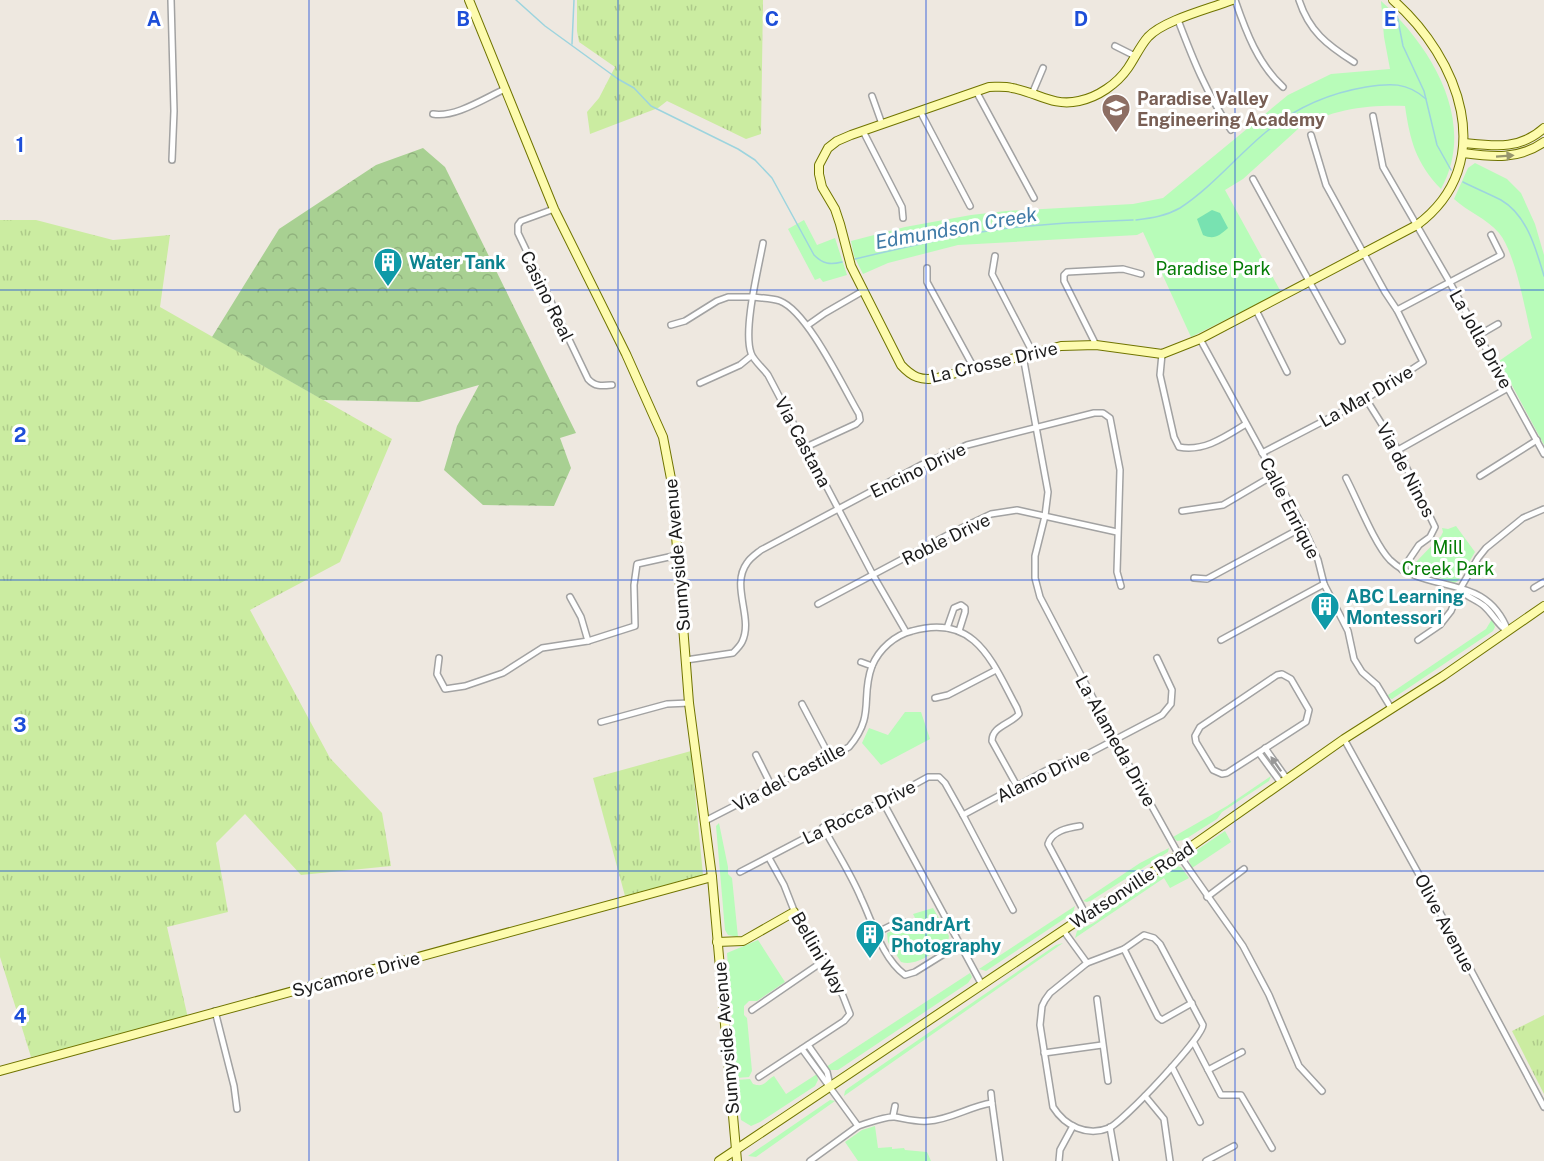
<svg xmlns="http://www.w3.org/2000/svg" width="1544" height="1161" font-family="'Public Sans',sans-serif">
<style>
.grass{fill:url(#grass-tufts)}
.forest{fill:url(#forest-crowns)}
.park{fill:#b8fcb9}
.pitch{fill:#78e2b1}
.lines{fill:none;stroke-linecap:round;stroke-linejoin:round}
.stream{stroke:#9dd4de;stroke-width:1.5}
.street-casing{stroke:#a2a2a2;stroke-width:8}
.secondary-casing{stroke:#707400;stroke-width:10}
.street{stroke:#fff;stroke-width:5}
.secondary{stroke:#fdfbae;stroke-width:8}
.oneway{fill:#97966c}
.oneway2{fill:#989898}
.grid{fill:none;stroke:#1d4ed8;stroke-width:1.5;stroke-opacity:0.55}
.labels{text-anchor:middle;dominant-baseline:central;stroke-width:6;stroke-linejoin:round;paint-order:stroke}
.education-label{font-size:18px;font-weight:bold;fill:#785e54;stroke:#fff;text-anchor:start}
.culture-label{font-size:18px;font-weight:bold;fill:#0d838f;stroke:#fff;text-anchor:start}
.park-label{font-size:18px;fill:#057d06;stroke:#fff}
.street-label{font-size:18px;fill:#1b1b1b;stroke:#fff}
.water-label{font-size:20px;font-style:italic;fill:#407ba7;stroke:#fff}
.grid-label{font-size:20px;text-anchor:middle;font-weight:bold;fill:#1d4ed8;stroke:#fff;stroke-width:6;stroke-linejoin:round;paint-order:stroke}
</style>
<defs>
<pattern id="grass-tufts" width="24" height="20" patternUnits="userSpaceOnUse" patternTransform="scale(1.5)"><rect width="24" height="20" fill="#cbeca1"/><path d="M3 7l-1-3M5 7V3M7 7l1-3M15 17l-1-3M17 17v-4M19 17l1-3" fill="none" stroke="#aeca8a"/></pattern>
<pattern id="forest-crowns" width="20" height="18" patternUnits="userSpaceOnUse" patternTransform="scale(1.5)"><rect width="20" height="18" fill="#a8d092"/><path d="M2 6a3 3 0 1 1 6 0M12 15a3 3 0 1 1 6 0" fill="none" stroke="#90b27d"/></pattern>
</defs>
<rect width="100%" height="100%" fill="#eee8e0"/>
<g class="grass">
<path d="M577,0H763L761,134L746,139L667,101L658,108L590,134L587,112L599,98L615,67L579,42L577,31Z"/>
<path d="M0,220H36L113,240L170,235L160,307L392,439L340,562L250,610L330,758L382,813L391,866L301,875L245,814L216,843L228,912L167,927L188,1018L129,1036L31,1057L0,957Z"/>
<path d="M691,751L703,875L625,896L593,778Z"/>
<path d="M1544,1015V1094L1512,1031Z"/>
</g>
<path class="forest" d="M423,148L445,167L576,433L560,438L571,468L554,506L483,505L444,470L457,426L479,385L419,402L323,400L212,337L279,229L376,165Z"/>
<g class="park">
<path d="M1381,1C1431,46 1478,122 1441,189C1416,163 1410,141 1405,106C1366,105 1332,109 1298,129L1243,179L1225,190L1281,292L1191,337L1143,232L1137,235L958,245L888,263L863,274L854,256L851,241L905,227L971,215L1006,211L1133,204L1163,198L1288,95L1331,74L1390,69L1384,37Z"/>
<path d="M1475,163L1507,179L1521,193L1535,224L1544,255V445L1499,361L1532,338C1525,311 1516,254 1499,233C1486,218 1468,212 1454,199L1468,168Z"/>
<path d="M804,220L817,245L835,238L847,275L823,282L820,278L815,280L788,229Z"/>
<path d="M1456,526L1475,552L1458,581L1454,583L1418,570L1415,566L1416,562L1441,536L1443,532L1442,528L1448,529Z"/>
<path d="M1492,619L1495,627L1493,631L1392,699L1389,698L1388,695L1486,629Z"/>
<path d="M905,712H921L930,739L881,765L862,743L869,728L888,735Z"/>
<path d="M1271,776L1269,781L1222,812L1217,819L1184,840L1177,841L1173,837L1227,806Z"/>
<path d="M719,823L728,867V874L732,878L738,937L728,935L725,930L716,826Z"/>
<path d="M1225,831L1231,842L1192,868L1189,861L1191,854Z"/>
<path d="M1169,848L1168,852L1092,900L1087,902L1083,901L1140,863Z"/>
<path d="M1176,866L1181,867L1189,878L1170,888L1164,878L1075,938L1077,931C1085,926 1095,924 1101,917C1122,898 1150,879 1176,866Z"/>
<path d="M1075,906L1073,913L986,971L979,969Z"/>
<path d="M933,908L949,936L948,943C935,951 917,967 901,962L888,942L887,933L895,930L910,933C917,926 918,923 913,914Z"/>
<path d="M758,940L785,982L757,1001H749L744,1006V1015L747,1018L752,1071L749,1077L736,1078L727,953Z"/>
<path d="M1063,943L844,1096L845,1091L847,1089L1056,945Z"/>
<path d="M970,973L972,977L968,983L838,1070H829L826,1067Z"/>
<path d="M817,1074L818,1080L815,1086L760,1122L751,1126L741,1120L736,1080L750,1079L753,1084C765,1088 765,1081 774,1076L786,1094Z"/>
<path d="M830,1100L835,1101L756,1157L748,1156Z"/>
<path d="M875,1126L878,1148L892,1147V1149L904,1148L905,1150L927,1152L931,1161H858L845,1142L862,1130Z"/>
</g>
<path class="pitch" d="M1212,210L1220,213L1228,228C1219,236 1214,240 1203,235L1197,219Z"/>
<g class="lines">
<g class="stream">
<path d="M516,0L545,26L618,79L634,88L651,106L738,149L755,160L772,178L814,255C823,264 830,265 842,262"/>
<path d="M1397,15L1403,46L1424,91L1437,145L1451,170"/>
<path d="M572,44L574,0"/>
<path d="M1463,182C1475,188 1489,194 1501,200C1527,215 1536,249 1544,276"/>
<path d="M1136,220C1152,218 1166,216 1180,208C1212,187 1237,156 1266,132C1295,108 1330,93 1366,87C1390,83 1407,82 1426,99"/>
<path d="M855,259C897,249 939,239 981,232C1031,224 1082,222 1133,220"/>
</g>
<g class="street-casing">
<g id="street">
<path d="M171,0L174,111L172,160"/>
<path d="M1235,0C1246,32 1258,64 1283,87"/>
<path d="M1299,0C1309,31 1327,45 1354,62"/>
<path d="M1178,20C1194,62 1206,92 1231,130"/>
<path d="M1115,46L1135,56"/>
<path d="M976,91L1034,198"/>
<path d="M1032,94L1043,68"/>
<path d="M872,96L882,124"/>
<path d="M920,111L970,206"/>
<path d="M433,114C455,118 485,98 505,89"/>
<path d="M1373,116L1383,167L1449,281L1544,454"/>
<path d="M863,131L902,207L903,218"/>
<path d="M1253,179L1342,341"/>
<path d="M554,209L521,221L518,225V233L588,379C595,387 602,386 612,385"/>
<path d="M763,243C758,270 743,330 751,353C753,360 763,368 768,375L873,575L906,632"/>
<path d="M995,256L992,274L1033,353"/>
<path d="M927,268V282L974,368"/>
<path d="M752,297C761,298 772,298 780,301C808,312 843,387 859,414L860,420L856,424L806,447"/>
<path d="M1256,310L1287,372"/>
<path d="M1397,310L1501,255L1491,235"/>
<path d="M671,325L685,321L717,301L728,297H753"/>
<path d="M808,325L825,313L863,291"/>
<path d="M1479,335L1498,324"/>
<path d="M1200,339L1303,527L1318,560L1324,584L1348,631L1354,659L1362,672L1377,685L1391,708"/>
<path d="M1096,345L1064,281V275L1067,272L1123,269L1141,274"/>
<path d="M1162,354L1160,375L1174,437L1179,447C1204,452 1225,437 1246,424"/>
<path d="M1023,356L1048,492L1045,516L1035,556V578L1040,597L1115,740L1179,855L1243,946L1269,995L1299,1066L1322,1091"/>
<path d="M700,383L740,365L751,356"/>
<path d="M1366,399L1398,450L1435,527L1430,537L1419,545L1402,570"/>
<path d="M1398,450L1508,388"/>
<path d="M1262,453L1366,399L1423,362L1397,310L1385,292L1326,185L1311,135"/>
<path d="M1480,476L1537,440"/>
<path d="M1346,478C1357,499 1375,545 1390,560C1428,596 1485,571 1508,631"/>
<path d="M1182,511L1223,505L1274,475"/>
<path d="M1194,578L1207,579L1303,527"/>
<path d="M1534,588L1544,582"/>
<path d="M1460,589C1467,598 1476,599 1484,606C1493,614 1497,624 1507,631"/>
<path d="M570,597L581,617L588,641"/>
<path d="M818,604L957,530L991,514L1017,510L1117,532"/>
<path d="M947,628L954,608L961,605L965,608V612L959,631"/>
<path d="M1221,640L1324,584"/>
<path d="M1418,640L1440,625L1451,611L1460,589L1478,558L1486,548L1523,518L1544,509"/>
<path d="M439,658L437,674L445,689L465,686L503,673L542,648L588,641L635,626L634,585L637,564L678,555"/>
<path d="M686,660L733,653C736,650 740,646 742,642C754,618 730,586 747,563C750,558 756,554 761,550L921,465L967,445L1094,413H1103L1110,418L1120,470L1117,572L1121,586"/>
<path d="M861,662L872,666"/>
<path d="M1282,674L1291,679L1309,710L1306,722L1227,773L1222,774L1213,770L1196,742L1195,736L1200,727L1277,675Z"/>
<path d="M935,698L948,695L996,670"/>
<path d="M802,704L830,757"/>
<path d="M601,722L667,704L689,703"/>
<path d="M1344,739L1443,918L1544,1107"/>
<path d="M1265,748L1287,779"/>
<path d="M1259,753L1281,783"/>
<path d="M756,755L772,787"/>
<path d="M883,802L982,985"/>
<path d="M963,815L1058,764L1078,759L1162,715L1171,704L1172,690L1157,658"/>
<path d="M705,821L849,747C876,715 860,698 872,666C879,649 895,635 912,631C976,613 992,662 1017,708L1019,714C1011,724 992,726 992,741L1017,786"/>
<path d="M1080,826C1067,828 1052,831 1048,844L1086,915"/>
<path d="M823,827C836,851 851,874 861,898C873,923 882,958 905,975L915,972L960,944"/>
<path d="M740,872L849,815L883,802L928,777H939L945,783L963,815L1013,910"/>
<path d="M1207,897L1244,869"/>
<path d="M1063,930L1087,963"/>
<path d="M876,933L896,923L904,922"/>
<path d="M1144,935L1154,938L1160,944L1203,1025C1203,1037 1124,1121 1109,1128C1087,1137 1065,1126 1053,1107L1040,1025L1042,1006L1045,1000L1050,993L1087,963L1124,949Z"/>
<path d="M1124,949L1158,1017L1162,1020L1192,1003"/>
<path d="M1097,999L1108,1081"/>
<path d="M752,1010L822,962"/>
<path d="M215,1011L234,1086L237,1109"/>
<path d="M1194,1043L1221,1095H1241L1272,1148"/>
<path d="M808,1045L827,1072L830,1085"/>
<path d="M802,1049L858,1126C869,1123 884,1116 895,1117C906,1119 916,1122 928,1121C950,1120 970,1106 992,1103L1000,1161"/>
<path d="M1044,1053L1102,1045"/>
<path d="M1172,1067L1200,1122"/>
<path d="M1208,1070L1242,1052"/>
<path d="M759,1077L844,1021L850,1014L843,996L830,971L804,936L784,885L769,858"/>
<path d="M991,1093L992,1103"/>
<path d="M1145,1096L1164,1119L1170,1161"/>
<path d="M893,1116L895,1106"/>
<path d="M1110,1127L1116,1161"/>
<path d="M810,1161L858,1126"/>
<path d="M1059,1161L1060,1150L1073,1126"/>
<path d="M1206,1161L1234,1146"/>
</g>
</g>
<g class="secondary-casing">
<g id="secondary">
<path d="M469,0L554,209L626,354L663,437L672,484L689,703L712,877L737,1161"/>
<path d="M1232,0C1209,9 1164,20 1148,37C1140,46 1135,58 1128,68C1117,84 1098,97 1079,101C1052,107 1037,92 1012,88C1004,86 997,87 989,87L851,135L837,141L828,148L819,165V174L822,187L835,209L840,224L851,266L901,365C912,377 921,381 937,378L1061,346L1096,345L1162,354L1200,339L1417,225C1500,163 1459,58 1393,0"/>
<path d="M1465,143C1494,146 1520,150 1544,128"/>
<path d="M1463,153C1492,157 1519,160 1544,142"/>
<path d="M717,942L743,941L794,912"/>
<path d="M0,1071L712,877"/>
<path d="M719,1161L1086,915L1179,855L1344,739L1443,676L1544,606"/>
</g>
</g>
<use href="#street" class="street"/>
<use href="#secondary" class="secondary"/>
</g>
<defs><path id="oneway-solid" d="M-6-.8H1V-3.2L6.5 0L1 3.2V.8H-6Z" transform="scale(1.5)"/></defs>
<use class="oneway" href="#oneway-solid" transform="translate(1505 156) rotate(-4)"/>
<use class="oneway2" href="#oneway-solid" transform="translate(1276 764) rotate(-125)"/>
<path class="grid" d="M309,0V1161M618,0V1161M926,0V1161M1235,0V1161M0,290H1544M0,580H1544M0,871H1544"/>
<defs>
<g id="school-pin" transform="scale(1.5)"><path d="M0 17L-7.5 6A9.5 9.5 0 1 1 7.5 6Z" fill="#8d6e63" stroke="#fff"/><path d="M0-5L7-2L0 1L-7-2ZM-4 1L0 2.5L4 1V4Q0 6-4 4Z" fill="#fff"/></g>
<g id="building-pin" transform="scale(1.5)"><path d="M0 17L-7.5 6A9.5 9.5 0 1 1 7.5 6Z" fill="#0f9aa8" stroke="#fff"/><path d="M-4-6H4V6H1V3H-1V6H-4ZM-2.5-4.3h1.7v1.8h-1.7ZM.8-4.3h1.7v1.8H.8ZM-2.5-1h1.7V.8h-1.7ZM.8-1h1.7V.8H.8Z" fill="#fff"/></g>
</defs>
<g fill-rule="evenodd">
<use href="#school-pin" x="1116" y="108"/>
<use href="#building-pin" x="388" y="262"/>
<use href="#building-pin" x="1325" y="606"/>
<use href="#building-pin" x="870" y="934"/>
</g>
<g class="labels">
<g class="education-label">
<text x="1137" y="98">Paradise Valley<tspan x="1137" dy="21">Engineering Academy</tspan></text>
</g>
<g class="culture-label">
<text x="409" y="262">Water Tank</text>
<text x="1346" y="596">ABC Learning<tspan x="1346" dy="21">Montessori</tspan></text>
<text x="891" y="924">SandrArt<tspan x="891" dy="21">Photography</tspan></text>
</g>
<g class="park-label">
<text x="1213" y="268">Paradise Park</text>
<text x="1448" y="547">Mill<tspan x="1448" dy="21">Creek Park</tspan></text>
</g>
<g class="street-label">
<text transform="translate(547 296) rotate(64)">Casino Real</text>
<text transform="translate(1481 339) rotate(61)">La Jolla Drive</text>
<text transform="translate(994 362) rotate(-13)">La Crosse Drive</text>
<text transform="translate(1366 396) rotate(-30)">La Mar Drive</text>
<text transform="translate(803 442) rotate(62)">Via Castana</text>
<text transform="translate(918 470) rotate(-26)">Encino Drive</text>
<text transform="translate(1406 470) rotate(62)">Via de Ninos</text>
<text transform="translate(1290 508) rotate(63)">Calle Enrique</text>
<text transform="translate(946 539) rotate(-26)">Roble Drive</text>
<text transform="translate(677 555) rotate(-95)">Sunnyside Avenue</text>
<text transform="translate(1116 741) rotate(61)">La Alameda Drive</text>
<text transform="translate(1043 775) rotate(-26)">Alamo Drive</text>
<text transform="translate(789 777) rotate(-28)">Via del Castille</text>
<text transform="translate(859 812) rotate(-26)">La Rocca Drive</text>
<text transform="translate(1132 885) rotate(-33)">Watsonville Road</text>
<text transform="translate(1445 923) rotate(62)">Olive Avenue</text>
<text transform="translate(819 953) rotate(60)">Bellini Way</text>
<text transform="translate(356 974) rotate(-15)">Sycamore Drive</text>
<text transform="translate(726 1038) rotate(-95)">Sunnyside Avenue</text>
</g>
<g class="water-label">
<text transform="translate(956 228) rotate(-10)">Edmundson Creek</text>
</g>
</g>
<g class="grid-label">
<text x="154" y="26">A</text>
<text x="463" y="26">B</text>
<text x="772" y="26">C</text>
<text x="1081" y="26">D</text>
<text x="1390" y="26">E</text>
<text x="20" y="152">1</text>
<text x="20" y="442">2</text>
<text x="20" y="732">3</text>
<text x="20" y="1023">4</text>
</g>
</svg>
